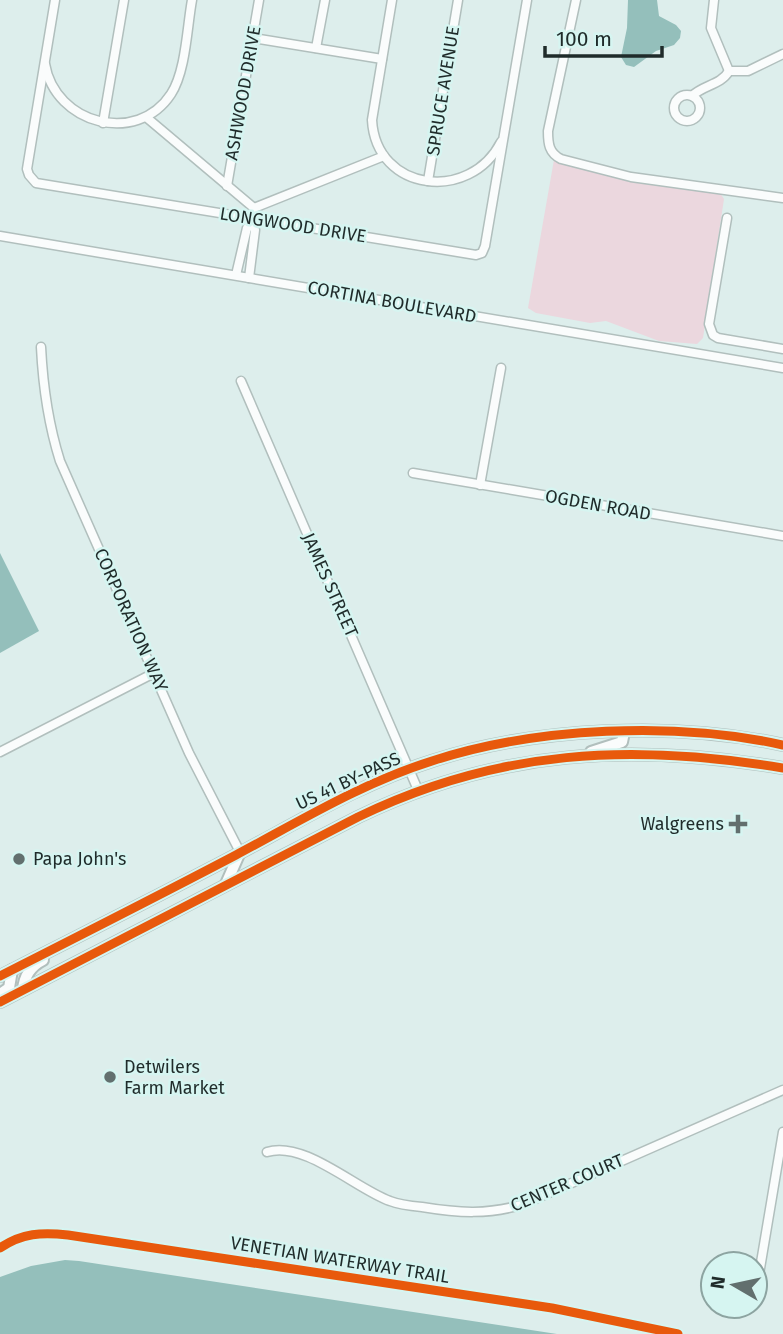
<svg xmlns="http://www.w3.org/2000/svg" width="783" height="1334" font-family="'Fira Sans',sans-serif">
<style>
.green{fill:#ebd7de}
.water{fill:#94bfbb}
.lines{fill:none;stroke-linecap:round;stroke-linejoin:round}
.minor-casing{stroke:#b1bfbd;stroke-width:11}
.major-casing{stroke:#b1bfbd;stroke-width:14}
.minor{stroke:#fafcfc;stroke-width:8}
.major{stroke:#fafcfc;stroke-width:10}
.cycleway-casing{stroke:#d6f5f1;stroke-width:13}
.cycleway{stroke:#e8590c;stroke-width:9}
.poi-dot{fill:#626f6e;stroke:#d6f5f1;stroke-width:2.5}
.labels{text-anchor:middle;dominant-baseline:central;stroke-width:5;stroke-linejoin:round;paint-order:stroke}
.street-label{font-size:18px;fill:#1f2b2a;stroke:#d6f5f1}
.poi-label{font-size:18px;fill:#1f2b2a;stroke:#d6f5f1;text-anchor:start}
</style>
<rect width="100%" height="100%" fill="#ddeeec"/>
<path class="green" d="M555,154L720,193L724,199L703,338L697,344L659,341L606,321L590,323L536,313L528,308Z"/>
<g class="water">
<path d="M628,0H657L659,16L676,25L681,31L680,38L674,45L656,51L634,67L626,65L621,57L627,28Z"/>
<path d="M0,553L39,631L0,653Z"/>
<path d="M65,1260L79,1261L557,1334H0V1277L31,1266Z"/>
</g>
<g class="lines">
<g class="minor-casing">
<g id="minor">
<path d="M55,0L27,169L29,175L36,183L476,255L482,253L485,246L527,0"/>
<path d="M392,0L372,120C376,192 470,203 501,142"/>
<path d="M576,0L548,131C548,144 549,153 561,159L631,177L783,198"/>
<path d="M714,0L711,28L729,71H748L783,54"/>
<path d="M253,38L382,59"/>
<path d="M316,48L325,0"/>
<path d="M45,64C55,124 137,146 171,94C186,71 187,27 192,0"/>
<circle cx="687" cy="108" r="13"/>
<path d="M692,96C703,85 721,85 729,71"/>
<path d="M146,117L254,208"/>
<path d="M103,123L124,0"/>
<path d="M428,181L458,0"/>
<path d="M227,186L259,0"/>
<path d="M254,208L384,156"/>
<path d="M727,218L709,324L713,335L718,338L783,349"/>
<path d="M0,236L783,368"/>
<path d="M236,275L247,228L251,224L253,215"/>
<path d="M249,278L255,230L251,224"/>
<path d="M41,347C43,387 48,423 60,461L189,753L240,852"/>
<path d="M241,381L418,790"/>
<path d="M413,473L783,536"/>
<path d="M480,485L501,368"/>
<path d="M0,752L154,673"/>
<path d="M267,1152C304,1140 356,1189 390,1201C400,1205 411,1206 422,1207C458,1213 489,1215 524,1204L783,1090"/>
<path d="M755,1298L783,1132"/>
</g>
</g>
<g class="major-casing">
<g id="major">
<path d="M591,752L622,742L624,732"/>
<path d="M226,884L240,852"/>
<path d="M0,976C79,936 158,896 236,855C300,821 362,783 432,761C536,727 676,721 783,745"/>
<path d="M23,990C24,976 31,966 43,960"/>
<path d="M0,994L9,988L12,970"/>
<path d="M0,1002L358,817C498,749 632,743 783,768"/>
</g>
</g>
<use href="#minor" class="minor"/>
<use href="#major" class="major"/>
<g class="cycleway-casing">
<g id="cycleway">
<path d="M0,976C79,936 158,896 236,855C300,821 362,783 432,761C536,727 676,721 783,745"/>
<path d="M0,1002L358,817C498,749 632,743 783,768"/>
<path d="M0,1248C22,1233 42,1232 68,1235L552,1308L678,1334"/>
</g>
</g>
<use href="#cycleway" class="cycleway"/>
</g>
<g class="poi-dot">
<path d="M734.5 813.5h7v7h7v7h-7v7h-7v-7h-7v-7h7z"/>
<circle cx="19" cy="859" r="7"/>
<circle cx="110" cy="1077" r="7"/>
</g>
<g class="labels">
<g class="street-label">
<text transform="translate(443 91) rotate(-81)">SPRUCE AVENUE</text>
<text transform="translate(243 93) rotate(-80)">ASHWOOD DRIVE</text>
<text transform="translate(293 225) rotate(9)">LONGWOOD DRIVE</text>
<text transform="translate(392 302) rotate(10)">CORTINA BOULEVARD</text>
<text transform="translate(598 505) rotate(10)">OGDEN ROAD</text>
<text transform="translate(330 585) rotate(66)">JAMES STREET</text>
<text transform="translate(131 620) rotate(66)">CORPORATION WAY</text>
<text transform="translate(348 781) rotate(-25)">US 41 BY-PASS</text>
<text transform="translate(567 1183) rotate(-23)">CENTER COURT</text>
<text transform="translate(340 1260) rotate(9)">VENETIAN WATERWAY TRAIL</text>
</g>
<g class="poi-label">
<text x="724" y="824" text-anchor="end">Walgreens</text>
<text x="33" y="859">Papa John's</text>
<text x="124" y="1067">Detwilers<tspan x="124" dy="21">Farm Market</tspan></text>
</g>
</g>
<g transform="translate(734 1285) rotate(279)"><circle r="33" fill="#d6f5f1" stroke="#8da4a1" stroke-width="2"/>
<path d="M0-5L12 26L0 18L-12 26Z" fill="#626f6e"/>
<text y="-10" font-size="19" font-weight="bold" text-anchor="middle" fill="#1f2b2a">N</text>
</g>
<path d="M545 46v10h117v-10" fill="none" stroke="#1f2b2a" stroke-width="3.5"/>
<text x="556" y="46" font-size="21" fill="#1f2b2a" stroke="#d6f5f1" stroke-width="5" paint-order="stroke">100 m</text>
</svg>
